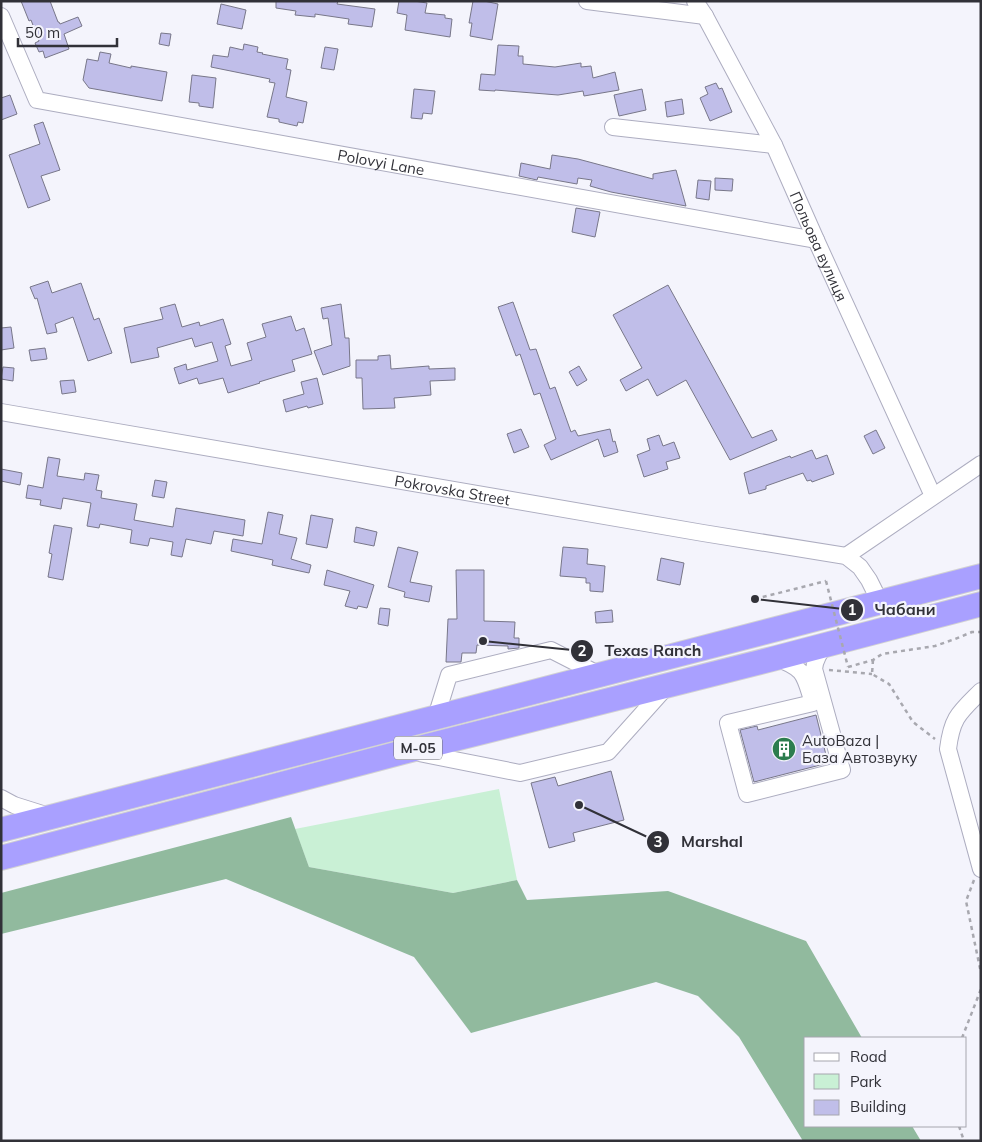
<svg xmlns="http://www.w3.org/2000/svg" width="982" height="1142" font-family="Mulish,sans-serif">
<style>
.green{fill:#c9f0d5}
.forest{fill:#91ba9e}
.building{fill:#c0bee9;stroke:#787789}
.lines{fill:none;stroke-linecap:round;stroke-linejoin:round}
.minor-casing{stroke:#adadc0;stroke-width:18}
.highway-casing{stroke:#d2d2d3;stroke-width:26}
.path{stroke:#a8a8af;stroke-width:2.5;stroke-dasharray:4 4;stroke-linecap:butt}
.minor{stroke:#fff;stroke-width:16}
.highway{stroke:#a9a0ff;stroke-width:24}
.path-bridge{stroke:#a8a8af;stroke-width:2.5;stroke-dasharray:4 4;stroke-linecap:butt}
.labels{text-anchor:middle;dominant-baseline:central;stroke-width:4.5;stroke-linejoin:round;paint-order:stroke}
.shield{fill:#f4f4fc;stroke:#6c6c73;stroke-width:1}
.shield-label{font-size:14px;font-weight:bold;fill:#313138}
.street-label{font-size:15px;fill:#313138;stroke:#f4f4fc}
.poi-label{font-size:15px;fill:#313138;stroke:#f4f4fc;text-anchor:start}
.leader{fill:none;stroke:#313138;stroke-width:2}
.callout-dot{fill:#313138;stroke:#f4f4fc;stroke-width:2}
.mark-label{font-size:15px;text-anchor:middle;font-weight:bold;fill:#fff}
.callout-label{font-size:16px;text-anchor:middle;font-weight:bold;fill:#313138;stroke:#f4f4fc;stroke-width:4.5;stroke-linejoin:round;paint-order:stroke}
</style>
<rect width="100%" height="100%" fill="#f4f4fc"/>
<path class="green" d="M499,789L517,880L453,893L309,867L295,829Z"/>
<path class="forest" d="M291,817L309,867L453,893L517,880L527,900L668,891L806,941L862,1038H806V1126H912L921,1141H803L739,1037L698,996L656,982L471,1033L414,957L226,879L1,934V893Z"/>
<g class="building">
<path d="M21,1H50L58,22H59L60,24L78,17L82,26L64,34L69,49L45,58L43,51L39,52L35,43L39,41L31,20L29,21Z"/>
<path d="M276,1H338L337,4L375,9L372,27L348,24L349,19L315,14V17L295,15L296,11L276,8Z"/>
<path d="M399,1H414L427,3L425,13L445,15V18L452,19L450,37L405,30L407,15L397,13Z"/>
<path d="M473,1H484L498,4L492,40L470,36L472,23H469Z"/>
<path d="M221,4L246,10L242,29L217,24Z"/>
<path d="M161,33L171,34L169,46L159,44Z"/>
<path d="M244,44L258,47L257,52L263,53L262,54L288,59L286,69L291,70L286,97L307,102L303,123L298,122L297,126L279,122V119L267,117L275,83L269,82L270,79L211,67L213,55L228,57L230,47L243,50Z"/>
<path d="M498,45L519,46L518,56H523V64L555,67L581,63V67L591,66L593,78L615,72L619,90L584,96L583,91L558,95L495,90V91L479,90L481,74L495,75Z"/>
<path d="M325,47L338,49L334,70L321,68Z"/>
<path d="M100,52L111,54L109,63L131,68V66L167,72L162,101L89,88L83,80L87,59L98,61Z"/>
<path d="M192,75L216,78L213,108L199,106V103L189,102Z"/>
<path d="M716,83L719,89L722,88L732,112L710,121L700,98L708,94L705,87Z"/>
<path d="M414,89L435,91L432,114L423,113L422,119L411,118Z"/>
<path d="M642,89L646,110L619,116L614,95Z"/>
<path d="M10,95L17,114L1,120V98Z"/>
<path d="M682,99L684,114L667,117L665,102Z"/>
<path d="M43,122L60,170L41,176L50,200L28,208L9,155L40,144L34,125Z"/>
<path d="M552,155L578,159L653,179V174L676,170L686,206L611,192L590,186L592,180L578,178L577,184L538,177L537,180L519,176L521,163L550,169Z"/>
<path d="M715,178L733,179L732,191L715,190Z"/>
<path d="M698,180L711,181L709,200L696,198Z"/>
<path d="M576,208L600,212L595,237L572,232Z"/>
<path d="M48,281L52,293L81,283L94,320L99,318L112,353L88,361L73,317L55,324L57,332L47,334L37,298L35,299L30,287Z"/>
<path d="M668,285L752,438L772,430L777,440L730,460L686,380L657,396L648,379L626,391L620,380L642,368L613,315Z"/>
<path d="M513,302L530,350L536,349L550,389L555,387L571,432L575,430L578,436L610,429L613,442L615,441L618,452L604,457L598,439L551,460L544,445L556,439L540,393L534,395L520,354L516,356L498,307Z"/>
<path d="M175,304L182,327L199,322L200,326L223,319L231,344L225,346L231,366L252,360L247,343L266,337L262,324L291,316L296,331L304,328L312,354L292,360L295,371L259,382L260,383L228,393L223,378L199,384L197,378L179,384L174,368L186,364L187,370L218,361L212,342L195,347L192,338L157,348L159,357L131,363L124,328L163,319L160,308Z"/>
<path d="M341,304L345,338H349L350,366L323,375L314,351L332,345L328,318L323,319L321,308Z"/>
<path d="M11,327L14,348L1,350V328Z"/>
<path d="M45,348L47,359L31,361L29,350Z"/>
<path d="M390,355L391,369L429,366V369L455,368V380L430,381L431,395L394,398L395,408L363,409L362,378H356V360H378V356Z"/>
<path d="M579,366L587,380L577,386L569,372Z"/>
<path d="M3,367L14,368L13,381L1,379Z"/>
<path d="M317,378L323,404L308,408L307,406L286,412L283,400L304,394L301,382Z"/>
<path d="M74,380L76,392L62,394L60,381Z"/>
<path d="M521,429L529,447L514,453L507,434Z"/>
<path d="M876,430L885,448L873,454L864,436Z"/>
<path d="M659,435L663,446L674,442L680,458L666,462L668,469L644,477L637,455L650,450L647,439Z"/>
<path d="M812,450L816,459L827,455L834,474L812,482L811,480L807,481L803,473L766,486V489L749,494L744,473L790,456L791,458Z"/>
<path d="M48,457L60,459L57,476L84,480L85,473L99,475L96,490L102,491L101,498L137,504L134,520L173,527L176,508L245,520L243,536L214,531L211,544L186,539L182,557L171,555L173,542L150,538L148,546L130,543L132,530L100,524L99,528L87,526L91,503L63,498L61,509L40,505L41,500L26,498L28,485L43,488Z"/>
<path d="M1,469L22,473L20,485L1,481Z"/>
<path d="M155,480L167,482L164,498L152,496Z"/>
<path d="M268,512L283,515L279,534L297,538L291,559L311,565L309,573L272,565L273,560L231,551L233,539L262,544Z"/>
<path d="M311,515L333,519L327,548L306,544Z"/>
<path d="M54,525L72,528L63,580L48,577L52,554L49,553Z"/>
<path d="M356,527L377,532L374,546L354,542Z"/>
<path d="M398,547L418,552L410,582L432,586L429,602L404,597L405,592L388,587Z"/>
<path d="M563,547L588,549L587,564L605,566L603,592L590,591V583H586V578L560,576Z"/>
<path d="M661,558L684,563L680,585L657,580Z"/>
<path d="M327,570L374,585L367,608L358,606L357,609L345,606L350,591L324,585Z"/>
<path d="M456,570H484V621L515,622L514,638H519V648L508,649V646L477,645L476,653H462L461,662H446L448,619H457Z"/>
<path d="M380,608L390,609L388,626L378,624Z"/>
<path d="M612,610L613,622L596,623L595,612Z"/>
<path d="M816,715L828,763L754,782L740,730L757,726L758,730Z"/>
<path d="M611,771L624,820L573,833L575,841L549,848L531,783L555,777L558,786Z"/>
</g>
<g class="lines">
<g class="minor-casing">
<g id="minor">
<path d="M587,1L705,16"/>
<path id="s1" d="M695,1L705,16L774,145L816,240L933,496"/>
<path id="s2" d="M1,16L37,100L816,240"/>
<path d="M613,127L774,145"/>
<path id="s3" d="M1,412L703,533L846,556L860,567L869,580L880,602"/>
<path d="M846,556L981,464"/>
<path d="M776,658C806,669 804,675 813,703L728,723L747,794L842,770L814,669C815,659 820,652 826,644"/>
<path d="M981,691C959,713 952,717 948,749L981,869"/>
<path d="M436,717L449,675L551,650L598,674"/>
<path d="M414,752L520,773L608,752L668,685"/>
<path d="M1,798L14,805L52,817"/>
</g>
</g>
<g class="highway-casing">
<g id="highway">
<path d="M1,830L981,576"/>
<path d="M1,858L407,751L776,658L981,604"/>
</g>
</g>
<g class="path">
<path d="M755,599L826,581"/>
<path d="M873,660L872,674L889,684L913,722L935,739"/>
<path d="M848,667L873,660L882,654L935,646L955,639L972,632H981"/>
<path d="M829,670L872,674"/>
<path d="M974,880L966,901L981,973"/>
<path d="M962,1038L981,989"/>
<path d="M959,1126L964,1141"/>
</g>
<use href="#minor" class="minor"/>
<use href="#highway" class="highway"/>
<path class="path-bridge" d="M826,581L848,667"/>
</g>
<defs>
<g id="building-disc" transform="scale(1.25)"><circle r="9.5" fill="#2c7d4e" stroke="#f4f4fc"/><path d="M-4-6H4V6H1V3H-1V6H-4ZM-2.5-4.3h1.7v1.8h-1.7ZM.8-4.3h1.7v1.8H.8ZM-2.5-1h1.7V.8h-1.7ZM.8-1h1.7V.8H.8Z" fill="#fff"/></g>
</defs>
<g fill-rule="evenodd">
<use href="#building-disc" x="784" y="749"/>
</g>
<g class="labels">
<rect class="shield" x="394" y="736.5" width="48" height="23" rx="4"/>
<g class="shield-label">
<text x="418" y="748">М-05</text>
</g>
<g class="street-label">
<text stroke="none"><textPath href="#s2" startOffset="441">Polovyi Lane</textPath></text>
<text stroke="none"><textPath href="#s1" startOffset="275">Польова вулиця</textPath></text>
<text stroke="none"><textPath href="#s3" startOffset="458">Pokrovska Street</textPath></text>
</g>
<g class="poi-label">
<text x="802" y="740">AutoBaza |<tspan x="802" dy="17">База Автозвуку</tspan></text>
</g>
</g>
<path class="leader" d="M755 599L852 610M483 641L582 651M579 805L658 842"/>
<g class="callout-dot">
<circle cx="755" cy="599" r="5"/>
<circle cx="483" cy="641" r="5"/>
<circle cx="579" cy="805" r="5"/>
<circle cx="852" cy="610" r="12"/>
<circle cx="582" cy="651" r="12"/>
<circle cx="658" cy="842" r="12"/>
</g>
<g class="mark-label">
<text x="852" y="615">1</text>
<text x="582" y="656">2</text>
<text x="658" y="847">3</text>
</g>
<g class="callout-label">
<text x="905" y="615">Чабани</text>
<text x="653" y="656">Texas Ranch</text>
<text x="712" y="847">Marshal</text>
</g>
<rect width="982" height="1142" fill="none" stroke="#313138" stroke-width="5"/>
<rect x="804" y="1037" width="162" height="90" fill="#f4f4fc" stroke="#a6a6ae"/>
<rect x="814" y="1053" width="25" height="8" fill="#ffffff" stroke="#a6a6ae"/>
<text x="850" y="1062" font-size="15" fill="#313138">Road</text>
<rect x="814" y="1074" width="25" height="15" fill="#c9f0d5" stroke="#a6a6ae"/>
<text x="850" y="1087" font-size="15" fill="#313138">Park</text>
<rect x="814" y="1100" width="25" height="15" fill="#c0bee9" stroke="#a6a6ae"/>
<text x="850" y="1112" font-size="15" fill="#313138">Building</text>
<path d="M18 38v8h99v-8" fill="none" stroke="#313138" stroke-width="2.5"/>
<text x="25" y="38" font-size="15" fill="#313138" stroke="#f4f4fc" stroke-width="4" paint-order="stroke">50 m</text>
</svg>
